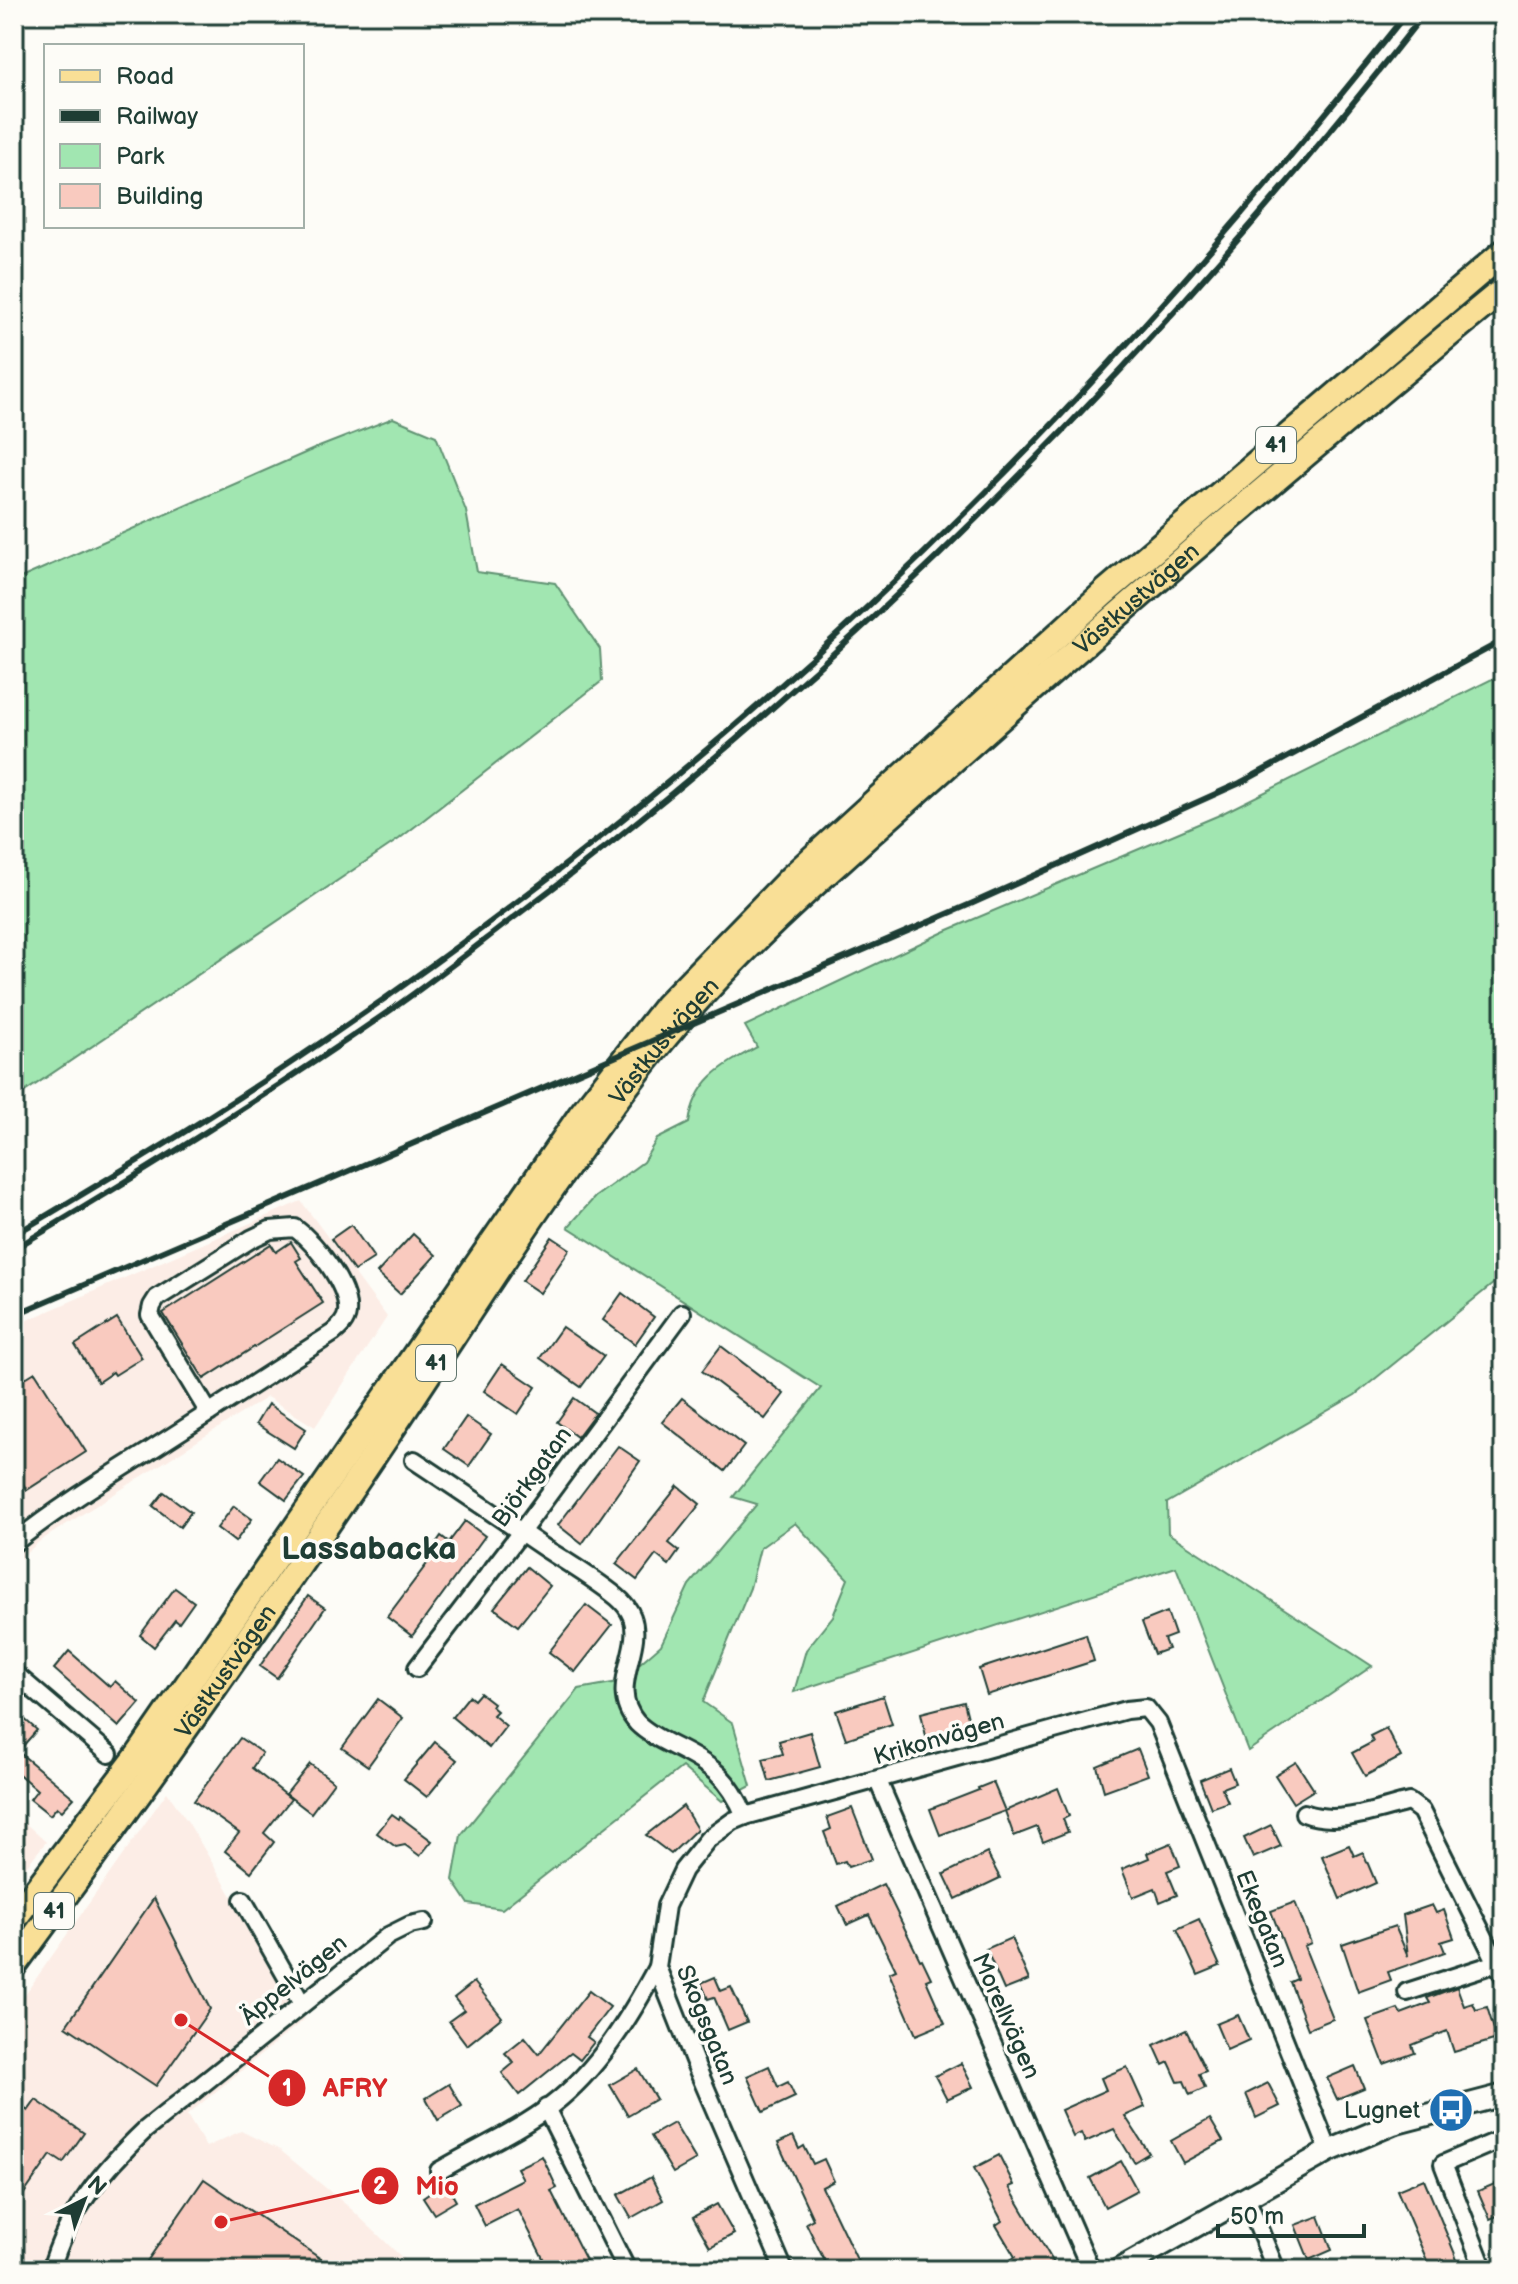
<svg xmlns="http://www.w3.org/2000/svg" width="1518" height="2284" font-family="'Balsamiq Sans',sans-serif">
<style>
.built{fill:#fcede6}
.green{fill:#a1e6b1;stroke:#609272;stroke-width:2}
.building{fill:#f9cabf;stroke:#1f3d34;stroke-width:2}
.lines{fill:none;stroke-linecap:round;stroke-linejoin:round}
.minor-casing{stroke:#1f3d34;stroke-width:22}
.tertiary-casing{stroke:#1f3d34;stroke-width:26}
.primary-casing{stroke:#1f3d34;stroke-width:30}
.minor{stroke:#fdfcf7;stroke-width:16}
.tertiary{stroke:#fdfcf7;stroke-width:20}
.primary{stroke:#f9df96;stroke-width:24}
.rail{stroke:#1f3d34;stroke-width:6}
.labels{text-anchor:middle;dominant-baseline:central;stroke-width:7;stroke-linejoin:round;paint-order:stroke}
.shield{fill:#fdfcf7;stroke:#62766e;stroke-width:2}
.shield-label{font-size:22px;font-weight:bold;fill:#1f3d34}
.street-label{font-size:24px;fill:#1f3d34;stroke:#fdfcf7}
.poi-label{font-size:24px;fill:#1f3d34;stroke:#fdfcf7;text-anchor:end}
.district-label{font-size:32px;font-weight:bold;fill:#1f3d34;stroke:#fdfcf7}
.leader{fill:none;stroke:#d62828;stroke-width:3}
.callout-dot{fill:#d62828;stroke:#fdfcf7;stroke-width:3}
.mark-label{font-size:24px;text-anchor:middle;font-weight:bold;fill:#fff}
.callout-label{font-size:26px;text-anchor:middle;font-weight:bold;fill:#d62828;stroke:#fdfcf7;stroke-width:7;stroke-linejoin:round;paint-order:stroke}
</style>
<rect width="100%" height="100%" fill="#fdfcf7"/>
<filter id="ink" filterUnits="userSpaceOnUse"><feTurbulence type="fractalNoise" baseFrequency=".0125" numOctaves="2"/><feDisplacementMap in="SourceGraphic" scale="16" xChannelSelector="R" yChannelSelector="G"/><feConvolveMatrix kernelMatrix="1 2 1 2 8 2 1 2 1" color-interpolation-filters="sRGB"/></filter>
<g filter="url(#ink)">
<g class="built">
<path d="M301,1201L387,1317L315,1427L267,1397L40,1541L14,1564V1326Z"/>
<path d="M167,1792L188,1822L305,2019L187,2115L206,2147L241,2131L280,2150L350,2208L415,2270H14V2010Z"/>
<path d="M14,1813L46,1842L14,1881Z"/>
</g>
<g class="green">
<path d="M393,418L436,436L466,511L477,572L555,583L600,649L602,681L399,839L14,1099V581L314,449Z"/>
<path d="M1504,673V1275L1355,1395L1167,1503L1168,1533L1372,1666L1248,1751L1176,1567L794,1692L806,1650L833,1616L848,1579L795,1523L760,1548L750,1588L703,1702L733,1723L751,1786L722,1801L682,1767L502,1909L469,1904L453,1880L461,1835L579,1689L618,1682L661,1645L689,1585L757,1504L733,1497L821,1388L568,1227L595,1197L643,1162L657,1139L689,1123C695,1080 722,1066 757,1047L745,1026L946,931L1217,816Z"/>
</g>
<g class="building">
<path d="M351,1225L374,1258L354,1271L331,1239Z"/>
<path d="M413,1234L436,1255L400,1294L377,1273Z"/>
<path d="M552,1237L570,1249L540,1293L522,1281Z"/>
<path d="M291,1242L301,1258L296,1261L323,1303L204,1379L163,1313L271,1244L276,1252Z"/>
<path d="M622,1293L654,1317L635,1344L603,1320Z"/>
<path d="M117,1318L142,1358L115,1375L113,1372L98,1382L75,1345Z"/>
<path d="M562,1327L604,1356L581,1387L540,1358Z"/>
<path d="M721,1346L784,1394L765,1419L702,1371Z"/>
<path d="M502,1364L536,1387L518,1414L484,1391Z"/>
<path d="M35,1372L86,1452L27,1490L14,1470V1385Z"/>
<path d="M574,1398L595,1413L577,1437L557,1422Z"/>
<path d="M682,1398L744,1446L725,1471L662,1422Z"/>
<path d="M268,1404L306,1429L294,1448L256,1424Z"/>
<path d="M466,1417L491,1434L469,1466L444,1449Z"/>
<path d="M618,1446L640,1461L582,1544L558,1525Z"/>
<path d="M277,1458L304,1477L286,1500L260,1481Z"/>
<path d="M678,1486L700,1504L669,1543L679,1551L669,1565L656,1555L637,1580L616,1564Z"/>
<path d="M164,1492L191,1512L180,1527L153,1506Z"/>
<path d="M234,1506L252,1519L235,1542L217,1528Z"/>
<path d="M465,1521L485,1536L412,1636L387,1617L429,1561L425,1559L441,1536L449,1542Z"/>
<path d="M527,1567L550,1586L518,1626L494,1608Z"/>
<path d="M175,1588L194,1602L179,1623L175,1620L154,1647L140,1635Z"/>
<path d="M308,1596L325,1608L277,1678L260,1666Z"/>
<path d="M586,1605L612,1625L575,1672L549,1652Z"/>
<path d="M1167,1612L1175,1635L1164,1639L1168,1649L1154,1654L1142,1622Z"/>
<path d="M1086,1634L1094,1661L987,1695L979,1669Z"/>
<path d="M69,1651L110,1687L115,1681L140,1703L119,1727L54,1669Z"/>
<path d="M480,1693L493,1703L491,1706L497,1711L493,1715L506,1726L489,1748L452,1717L469,1696L474,1700Z"/>
<path d="M883,1696L892,1724L846,1739L836,1711Z"/>
<path d="M378,1699L403,1718L368,1766L342,1748Z"/>
<path d="M964,1702L971,1730L927,1741L921,1713Z"/>
<path d="M14,1710L37,1730L14,1756Z"/>
<path d="M1386,1728L1401,1757L1365,1776L1352,1753L1373,1742L1370,1736Z"/>
<path d="M810,1732L820,1767L769,1781L763,1759L783,1754L779,1741Z"/>
<path d="M240,1738L262,1753L252,1768L291,1799L264,1833L274,1842L251,1872L225,1851L239,1833L194,1801Z"/>
<path d="M435,1742L457,1760L427,1797L404,1779Z"/>
<path d="M1138,1749L1148,1775L1104,1791L1097,1766Z"/>
<path d="M21,1754L74,1798L62,1811L57,1807L50,1815L30,1799L37,1790L14,1770V1762Z"/>
<path d="M1296,1762L1314,1790L1293,1803L1275,1775Z"/>
<path d="M310,1764L334,1782L311,1813L286,1794Z"/>
<path d="M1229,1768L1235,1783L1222,1788L1228,1802L1211,1808L1200,1780Z"/>
<path d="M993,1782L1005,1811L940,1835L930,1809L979,1790L978,1788Z"/>
<path d="M1058,1788L1069,1816L1063,1819L1068,1832L1043,1842L1037,1827L1014,1836L1005,1811Z"/>
<path d="M683,1806L697,1829L671,1854L646,1835Z"/>
<path d="M852,1808L872,1859L848,1867L845,1861L836,1864L824,1832L831,1829L827,1817Z"/>
<path d="M392,1814L399,1819L400,1817L432,1841L420,1856L405,1845L396,1847L377,1833Z"/>
<path d="M1271,1825L1281,1846L1253,1858L1244,1838Z"/>
<path d="M1171,1843L1180,1866L1167,1871L1177,1895L1160,1902L1155,1888L1133,1897L1122,1869L1149,1858L1147,1853Z"/>
<path d="M1349,1845L1354,1856L1363,1852L1376,1883L1340,1899L1322,1856Z"/>
<path d="M987,1853L1000,1878L956,1899L944,1874Z"/>
<path d="M883,1884L920,1960L922,1959L931,1978L926,1980L945,2023L916,2035L889,1973L896,1970L869,1915L847,1925L838,1906Z"/>
<path d="M154,1898L210,2009L156,2086L66,2026Z"/>
<path d="M1295,1902L1311,1943L1304,1946L1333,2019L1308,2029L1290,1982L1297,1979L1271,1911Z"/>
<path d="M1432,1905L1436,1913L1444,1910L1454,1938L1441,1942L1445,1952L1388,1972L1391,1980L1358,1992L1342,1944L1395,1926L1408,1956L1403,1915Z"/>
<path d="M1199,1919L1220,1966L1198,1975L1177,1929Z"/>
<path d="M1011,1938L1029,1980L1004,1990L986,1949Z"/>
<path d="M715,1977L721,1991L731,1987L747,2022L728,2030L714,1997L708,1999L701,1983Z"/>
<path d="M474,1982L502,2017L467,2045L449,2021L464,2010L454,1998Z"/>
<path d="M1457,1987L1464,2006L1473,2003L1476,2010L1487,2007L1497,2039L1454,2052L1447,2031L1412,2045L1415,2053L1384,2064L1367,2020L1398,2009L1401,2014L1430,2003L1427,1998Z"/>
<path d="M589,1991L610,2007L587,2037L594,2042L580,2060L571,2053L519,2095L502,2073L514,2063L505,2053L525,2037L539,2054Z"/>
<path d="M1238,2015L1249,2040L1227,2050L1216,2024Z"/>
<path d="M1186,2030L1206,2071L1199,2074L1205,2088L1190,2095L1184,2081L1178,2082L1169,2062L1163,2065L1154,2045Z"/>
<path d="M961,2063L973,2087L947,2099L935,2076Z"/>
<path d="M769,2066L778,2087L788,2082L795,2097L763,2112L747,2076Z"/>
<path d="M1355,2066L1364,2088L1337,2099L1327,2078Z"/>
<path d="M1127,2067L1145,2107L1125,2116L1149,2153L1134,2162L1114,2129L1085,2142L1081,2133L1073,2137L1061,2110L1106,2090L1101,2078Z"/>
<path d="M638,2069L656,2099L628,2115L610,2085Z"/>
<path d="M1268,2083L1280,2106L1256,2118L1246,2094Z"/>
<path d="M449,2084L462,2106L438,2120L426,2098Z"/>
<path d="M36,2100L84,2133L63,2163L51,2155L23,2195L14,2188V2101L28,2111Z"/>
<path d="M1210,2119L1223,2141L1183,2163L1171,2141Z"/>
<path d="M674,2123L696,2160L673,2173L651,2136Z"/>
<path d="M793,2136L799,2149L804,2146L813,2164L824,2159L834,2181L822,2187L862,2270H829L806,2223L813,2219L778,2143Z"/>
<path d="M999,2155L1014,2185L1009,2187L1055,2265L1047,2270H993L1015,2257L996,2225L1002,2221L974,2168Z"/>
<path d="M542,2156L557,2188L551,2191L591,2270H549L518,2209L485,2226L474,2204L523,2179L517,2168Z"/>
<path d="M1121,2161L1137,2190L1105,2207L1090,2178Z"/>
<path d="M651,2177L663,2200L631,2218L618,2195Z"/>
<path d="M204,2179L337,2270H141Z"/>
<path d="M1424,2179L1455,2254L1460,2270H1431L1397,2190Z"/>
<path d="M1504,2180V2213L1490,2219L1478,2191Z"/>
<path d="M445,2182L456,2201L434,2214L423,2197Z"/>
<path d="M717,2204L734,2234L710,2247L693,2217Z"/>
<path d="M1319,2216L1332,2250L1309,2260L1295,2225Z"/>
</g>
<g class="lines">
<g class="minor-casing">
<g id="minor">
<path d="M414,1460C458,1489 502,1519 546,1549C570,1564 595,1579 617,1597C623,1602 629,1609 632,1617C644,1650 606,1688 637,1723C647,1733 661,1740 673,1746C710,1764 729,1777 745,1816"/>
<path d="M14,1543C57,1508 105,1479 151,1450C212,1411 272,1372 333,1333C339,1328 346,1322 347,1313C350,1286 315,1243 295,1228L270,1230L251,1239L157,1298L152,1306L150,1315L209,1413"/>
<path d="M417,1668L521,1532L682,1313"/>
<path d="M14,1673L109,1754"/>
<path d="M878,1781L1091,2270"/>
<path d="M1304,1813C1337,1826 1376,1810 1409,1802L1421,1811L1504,1977"/>
<path d="M243,1900L302,2004"/>
<path d="M1407,1992L1497,1963"/>
<path d="M546,2108L627,2270"/>
<path d="M439,2171C476,2149 518,2131 552,2105C598,2070 630,2017 657,1967"/>
<path d="M1246,2197L1276,2270"/>
<path d="M51,2270C66,2214 104,2169 145,2130L388,1936L410,1925L424,1922"/>
<path d="M784,2270L697,2068L657,1967L666,1906L683,1870L708,1839L733,1821L745,1816L1126,1710L1146,1708L1158,1723L1329,2151"/>
<path d="M1484,2270L1443,2164L1504,2138"/>
</g>
</g>
<g class="tertiary-casing">
<path id="tertiary" d="M1118,2270L1329,2151L1393,2124L1504,2095"/>
</g>
<g class="primary-casing">
<g id="primary">
<path d="M14,1919L140,1753L580,1116L666,1006L792,877L1103,594L1504,252"/>
<path id="s1" d="M14,1965C142,1792 267,1615 387,1436C477,1302 563,1161 666,1036C750,935 855,848 952,761C1132,599 1317,443 1504,289"/>
</g>
</g>
<use href="#minor" class="minor"/>
<use href="#tertiary" class="tertiary"/>
<use href="#primary" class="primary"/>
<g class="rail">
<path d="M14,1235C108,1179 202,1123 292,1062C541,896 775,704 986,492C1136,342 1274,180 1406,14"/>
<path d="M14,1249C139,1175 262,1099 382,1016C424,988 464,956 504,925C852,666 1157,356 1424,14"/>
<path d="M14,1315L973,903L1240,783L1504,640"/>
</g>
</g>
</g>
<defs>
<g id="bus-disc" transform="scale(2.3)"><circle r="9.5" fill="#1f6fb2" stroke="#fdfcf7"/><path d="M-5-6H5V4H4V6H2V4H-2V6H-4V4H-5ZM-3.5-4V0h7V-4ZM-3.5 1.2v1.5H-2V1.2ZM2 1.2v1.5H3.5V1.2Z" fill="#fff"/></g>
</defs>
<g fill-rule="evenodd">
<use href="#bus-disc" x="1451" y="2110"/>
</g>
<g class="labels">
<g class="shield">
<rect x="1256" y="427" width="40" height="36" rx="6"/>
<rect x="416" y="1345" width="40" height="36" rx="6"/>
<rect x="34" y="1893" width="40" height="36" rx="6"/>
</g>
<g class="shield-label">
<text x="1276" y="445">41</text>
<text x="436" y="1363">41</text>
<text x="54" y="1911">41</text>
</g>
<g class="street-label">
<text stroke="none"><textPath href="#s1" startOffset="1778">Västkustvägen</textPath></text>
<text stroke="none"><textPath href="#s1" startOffset="1130">Västkustvägen</textPath></text>
<text transform="translate(532 1477) rotate(-54)">Björkgatan</text>
<text stroke="none"><textPath href="#s1" startOffset="362">Västkustvägen</textPath></text>
<text transform="translate(939 1739) rotate(-16)">Krikonvägen</text>
<text transform="translate(1262 1919) rotate(68)">Ekegatan</text>
<text transform="translate(294 1980) rotate(-39)">Äppelvägen</text>
<text transform="translate(1006 2016) rotate(66)">Morellvägen</text>
<text transform="translate(707 2025) rotate(68)">Skogsgatan</text>
</g>
<g class="poi-label">
<text x="1420" y="2110">Lugnet</text>
</g>
<g class="district-label">
<text x="369" y="1549">Lassabacka</text>
</g>
</g>
<path class="leader" d="M181 2020L287 2088M221 2222L380 2186"/>
<g class="callout-dot">
<circle cx="181" cy="2020" r="8"/>
<circle cx="221" cy="2222" r="8"/>
<circle cx="287" cy="2088" r="20"/>
<circle cx="380" cy="2186" r="20"/>
</g>
<g class="mark-label">
<text x="287" y="2096">1</text>
<text x="380" y="2194">2</text>
</g>
<g class="callout-label">
<text x="355" y="2097">AFRY</text>
<text x="437" y="2195">Mio</text>
</g>
<rect width="1518" height="2284" fill="none" stroke="#fdfcf7" stroke-width="48"/>
<rect x="24" y="24" width="1470" height="2236" fill="none" stroke="#1f3d34" stroke-width="3" filter="url(#ink)"/>
<rect x="44" y="44" width="260" height="184" fill="#fdfcf7" stroke="#a4b0a9" stroke-width="2"/>
<rect x="60" y="70" width="40" height="12" fill="#f9df96" stroke="#a4b0a9" stroke-width="2"/>
<text x="116" y="84" font-size="24" fill="#1f3d34">Road</text>
<rect x="60" y="110" width="40" height="12" fill="#1f3d34" stroke="#a4b0a9" stroke-width="2"/>
<text x="116" y="124" font-size="24" fill="#1f3d34">Railway</text>
<rect x="60" y="144" width="40" height="24" fill="#a1e6b1" stroke="#a4b0a9" stroke-width="2"/>
<text x="116" y="164" font-size="24" fill="#1f3d34">Park</text>
<rect x="60" y="184" width="40" height="24" fill="#f9cabf" stroke="#a4b0a9" stroke-width="2"/>
<text x="116" y="204" font-size="24" fill="#1f3d34">Building</text>
<g transform="translate(84 2200) rotate(42)" stroke="#fdfcf7" stroke-width="6" paint-order="stroke">
<path d="M0-6L14 30L0 20L-14 30Z" fill="#1f3d34"/>
<text y="-12" font-size="22" font-weight="bold" text-anchor="middle" fill="#1f3d34">N</text>
</g>
<path d="M1218 2224v12h146v-12" fill="none" stroke="#1f3d34" stroke-width="4"/>
<text x="1230" y="2224" font-size="24" fill="#1f3d34" stroke="#fdfcf7" stroke-width="6" paint-order="stroke">50 m</text>
</svg>
